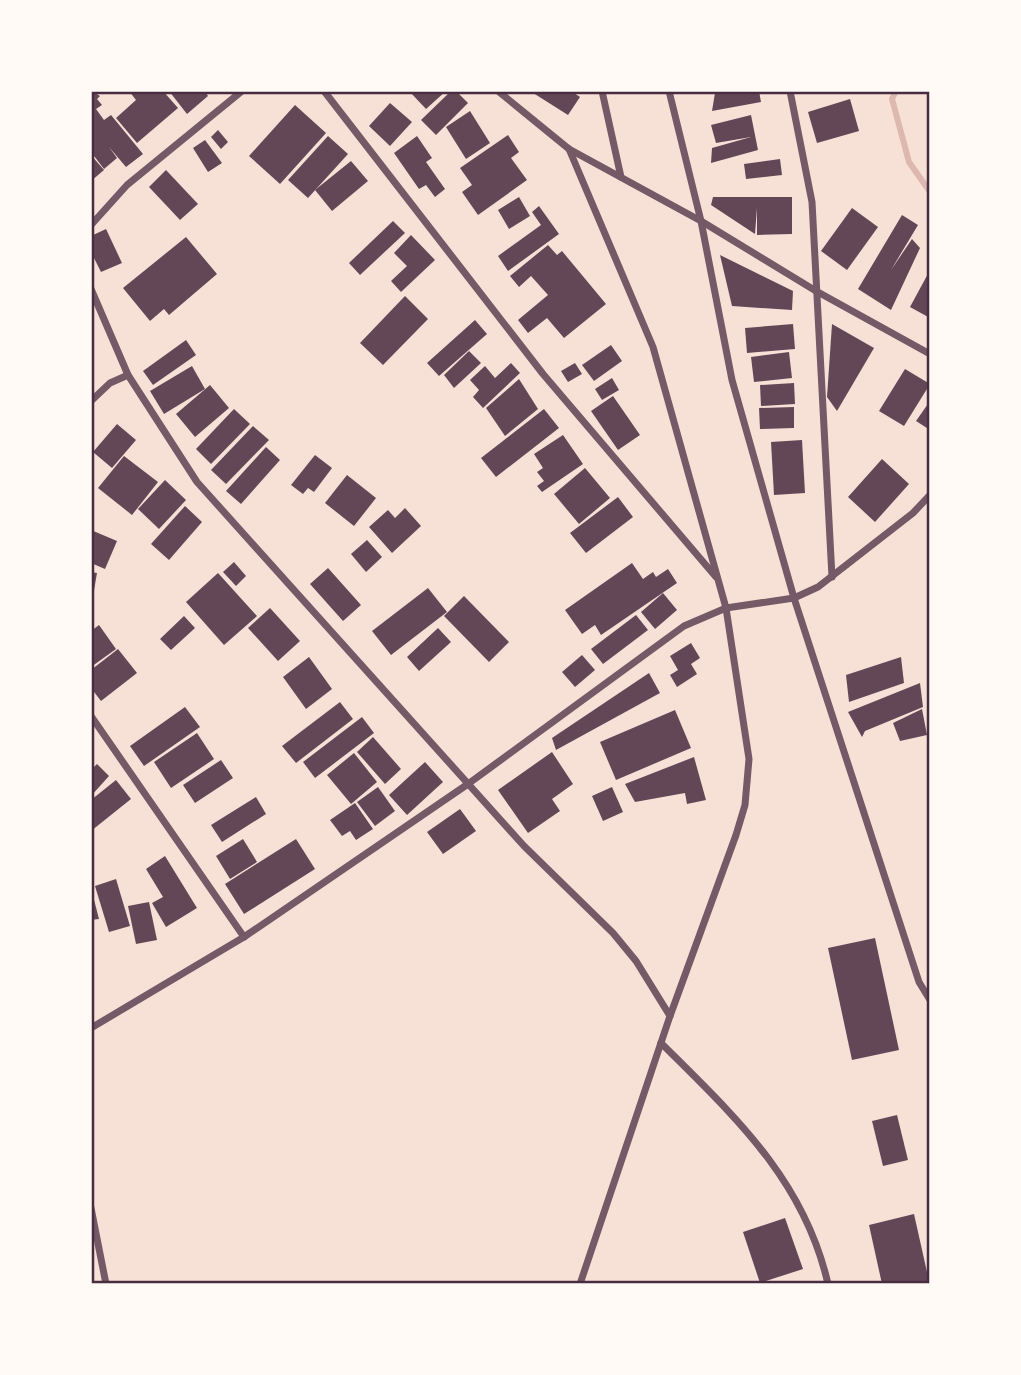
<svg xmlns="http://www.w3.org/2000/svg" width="1021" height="1375" font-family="'Archivo Narrow',sans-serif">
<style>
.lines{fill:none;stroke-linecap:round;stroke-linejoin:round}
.stream{stroke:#dcb8b0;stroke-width:6}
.building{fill:#644757}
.minor{stroke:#755966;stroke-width:7}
.neatline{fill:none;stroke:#4a2c40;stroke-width:2.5}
</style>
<rect width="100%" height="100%" fill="#f7e1d7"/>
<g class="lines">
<path class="stream" d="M896,91L892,99L909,162L930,192"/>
</g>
<g class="building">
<path d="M92,91L100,96L97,99L102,105L96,109L104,120L111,115L143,154L126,167L109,147L117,158L104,169L91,152Z"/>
<path d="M129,91H163L178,108L137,143L116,118L136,100Z"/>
<path d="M169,91H205L208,96L187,114Z"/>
<path d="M409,91H446L426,109Z"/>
<path d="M451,91H456L468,103L436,135L421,120Z"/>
<path d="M530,91H571L580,97L568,115Z"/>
<path d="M726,91H759L761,102L712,111L715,93Z"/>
<path d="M850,99L859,131L817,143L808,112Z"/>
<path d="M390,103L412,122L390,146L369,126Z"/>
<path d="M295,105L326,133L280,184L249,156Z"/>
<path d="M470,111L490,143L466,159L446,127Z"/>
<path d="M751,115L758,150L711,163L712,148L751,137L716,143L711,125Z"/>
<path d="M218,130L228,142L221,149L211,137Z"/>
<path d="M508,135L519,152L511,158L527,180L478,215L462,192L472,185L460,168Z"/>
<path d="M328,136L348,154L308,198L288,180Z"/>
<path d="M417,136L432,158L426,162L445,189L435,197L426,185L419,189L394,153Z"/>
<path d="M205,140L222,163L208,172L193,148Z"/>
<path d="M91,155L104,170L91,181Z"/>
<path d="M780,159L782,175L746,179L744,164Z"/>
<path d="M351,161L368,181L332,211L315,190Z"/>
<path d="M166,170L198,204L180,220L149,187Z"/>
<path d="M519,197L530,216L509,229L498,210Z"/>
<path d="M713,197H792V234L757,235V208L755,234L711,205Z"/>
<path d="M539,206L559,234L508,271L498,256L541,225L532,212Z"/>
<path d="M852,208L878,227L847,270L821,251Z"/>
<path d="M902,215L918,225L891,270L912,239L920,248L891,310L858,289Z"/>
<path d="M393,221L405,233L360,275L349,263Z"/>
<path d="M106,229L122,263L101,272L91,252V236Z"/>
<path d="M411,235L435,260L401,292L391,281L407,266L394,253Z"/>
<path d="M186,237L217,274L169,315L164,309L150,321L123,288Z"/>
<path d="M548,245L557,255L562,251L606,304L564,338L547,318L528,333L518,320L548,295L531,276L519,287L510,276Z"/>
<path d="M720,255L793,291L792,310L732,306Z"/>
<path d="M930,270V318L910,307Z"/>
<path d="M405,296L428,319L383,365L360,343Z"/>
<path d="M475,320L487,334L439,376L427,363Z"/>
<path d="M793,324L795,349L747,353L745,328Z"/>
<path d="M832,324L874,348L837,411L827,397Z"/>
<path d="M186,340L196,355L153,385L143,371Z"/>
<path d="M611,345L622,361L594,381L582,365Z"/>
<path d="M469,351L481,363L454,388L444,375Z"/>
<path d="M789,352L792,378L754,382L751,357Z"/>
<path d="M511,363L520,373L483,408L473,397L479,390L470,380L485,366L495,378Z"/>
<path d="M575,363L582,374L568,382L561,371Z"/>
<path d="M192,366L205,389L164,414L150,391Z"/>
<path d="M905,369L930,384L904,426L879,411Z"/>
<path d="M612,378L619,390L602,400L595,389Z"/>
<path d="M519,379L538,409L505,436L486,408Z"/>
<path d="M794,383L795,404L761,406L760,385Z"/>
<path d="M210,385L229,408L195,437L176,414Z"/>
<path d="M613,396L640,435L618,450L591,411Z"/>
<path d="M930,401V430L916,421Z"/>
<path d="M794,407V428L760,429L759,408Z"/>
<path d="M234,409L250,424L211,464L196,449Z"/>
<path d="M544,409L559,428L496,477L481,458Z"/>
<path d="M117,424L136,440L112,468L93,452Z"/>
<path d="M253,426L269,440L226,484L211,470Z"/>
<path d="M563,435L583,464L542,492L537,486L544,481L537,472L543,468L534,454Z"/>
<path d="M802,440L805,493L774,495L771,442Z"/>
<path d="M266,447L280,460L241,504L226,491Z"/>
<path d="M315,455L332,468L314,492L308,488L303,494L291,485Z"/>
<path d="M124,456L158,482L132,515L98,488Z"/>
<path d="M882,459L909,484L875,522L848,497Z"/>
<path d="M585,468L610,498L579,524L554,494Z"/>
<path d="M347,475L376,498L354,526L325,503Z"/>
<path d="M165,480L186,500L159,529L138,509Z"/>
<path d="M618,497L633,517L586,553L570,533Z"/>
<path d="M185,506L202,522L169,560L151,544Z"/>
<path d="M405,508L421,526L392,553L369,527L388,510L395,518Z"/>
<path d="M91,530L117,541L105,569L91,563Z"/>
<path d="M367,540L382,557L366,572L351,554Z"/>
<path d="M234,562L246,576L236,586L223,572Z"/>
<path d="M632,563L643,579L653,572L656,577L668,569L677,583L601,635L595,625L582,634L565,610Z"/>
<path d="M328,568L361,605L343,621L310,584Z"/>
<path d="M91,572L97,573L92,602H91Z"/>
<path d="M218,573L257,616L224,645L186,602Z"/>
<path d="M428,588L447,612L391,655L372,631Z"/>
<path d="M663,593L677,610L655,629L641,612Z"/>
<path d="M464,596L509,642L489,662L444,616Z"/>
<path d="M270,608L300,641L278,661L248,628Z"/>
<path d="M636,615L648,630L603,664L591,649Z"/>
<path d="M184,616L195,628L171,650L160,639Z"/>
<path d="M99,625L116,649L91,667V631Z"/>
<path d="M438,628L451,642L419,671L407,657Z"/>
<path d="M691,643L700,658L691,664L697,674L677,687L670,675L678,670L670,656Z"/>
<path d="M118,649L137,673L101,701L91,688V670Z"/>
<path d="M582,655L595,670L575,687L562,672Z"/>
<path d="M309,657L332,689L306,709L283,677Z"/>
<path d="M901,657L904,683L849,702L846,675Z"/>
<path d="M649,673L660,693L556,750L552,738Z"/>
<path d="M920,683L923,707L865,731L862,737L848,712Z"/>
<path d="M340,702L353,719L296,763L282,746Z"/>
<path d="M185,707L200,727L144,766L130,746Z"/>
<path d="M922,709L927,735L900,741L893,723Z"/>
<path d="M675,710L691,748L616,780L600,742Z"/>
<path d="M362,717L374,733L315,778L303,762Z"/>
<path d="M197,733L214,759L171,788L154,762Z"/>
<path d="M373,737L401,769L385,784L357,752Z"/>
<path d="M552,752L573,784L552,799L560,811L528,833L498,790Z"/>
<path d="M354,753L377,782L351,804L327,775Z"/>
<path d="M694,757L706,800L687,804L685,793L635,802L625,784Z"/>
<path d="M221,760L233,778L195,803L183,785Z"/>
<path d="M425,762L443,782L407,815L389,795Z"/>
<path d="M97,764L109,776L91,796V770Z"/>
<path d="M116,780L131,799L91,831V800Z"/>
<path d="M378,787L395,811L375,826L357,802Z"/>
<path d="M612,787L623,812L603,821L592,796Z"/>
<path d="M256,797L266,814L222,842L211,825Z"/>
<path d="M355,803L373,829L356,840L350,831L342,836L330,820Z"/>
<path d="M460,809L476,831L443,854L427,832Z"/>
<path d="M243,839L257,862L230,879L216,856Z"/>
<path d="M296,839L315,869L244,914L225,884Z"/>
<path d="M165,856L197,908L166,927L152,903L163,897L146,869Z"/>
<path d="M116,879L130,926L109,932L95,886Z"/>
<path d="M91,888L99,919L91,920Z"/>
<path d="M149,902L157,940L136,944L128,906Z"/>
<path d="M875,938L899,1050L852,1060L828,948Z"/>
<path d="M897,1115L908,1160L883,1166L872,1121Z"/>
<path d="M914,1214L929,1281L882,1284L869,1225Z"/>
<path d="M785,1218L803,1269L760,1283L743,1232Z"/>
</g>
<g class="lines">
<g class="minor">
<path d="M324,91L543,374L716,577"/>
<path d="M498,91L569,149L701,221L816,291L930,354"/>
<path d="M602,91L621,177"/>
<path d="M669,91L701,221L732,380L794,598L919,982L930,1000"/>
<path d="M790,91L812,202L832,577"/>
<path d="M569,149L653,347L726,608L749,759L745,805L736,835L670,1016L580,1284"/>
<path d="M91,225L127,185L242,91"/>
<path d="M91,289L128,375L197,482L524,846L613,933L636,961L670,1016"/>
<path d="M91,401L110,383L128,375"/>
<path d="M91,716L244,937"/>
<path d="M91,1028L244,937L468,784L684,626L726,608L794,598L818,587L913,513L930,495"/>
<path d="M661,1043C734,1116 804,1179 828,1284"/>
<path d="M91,1208L106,1284"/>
</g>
</g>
<rect width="1021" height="1375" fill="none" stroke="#fffaf5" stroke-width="186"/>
<rect x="93" y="93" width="835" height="1189" class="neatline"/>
</svg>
